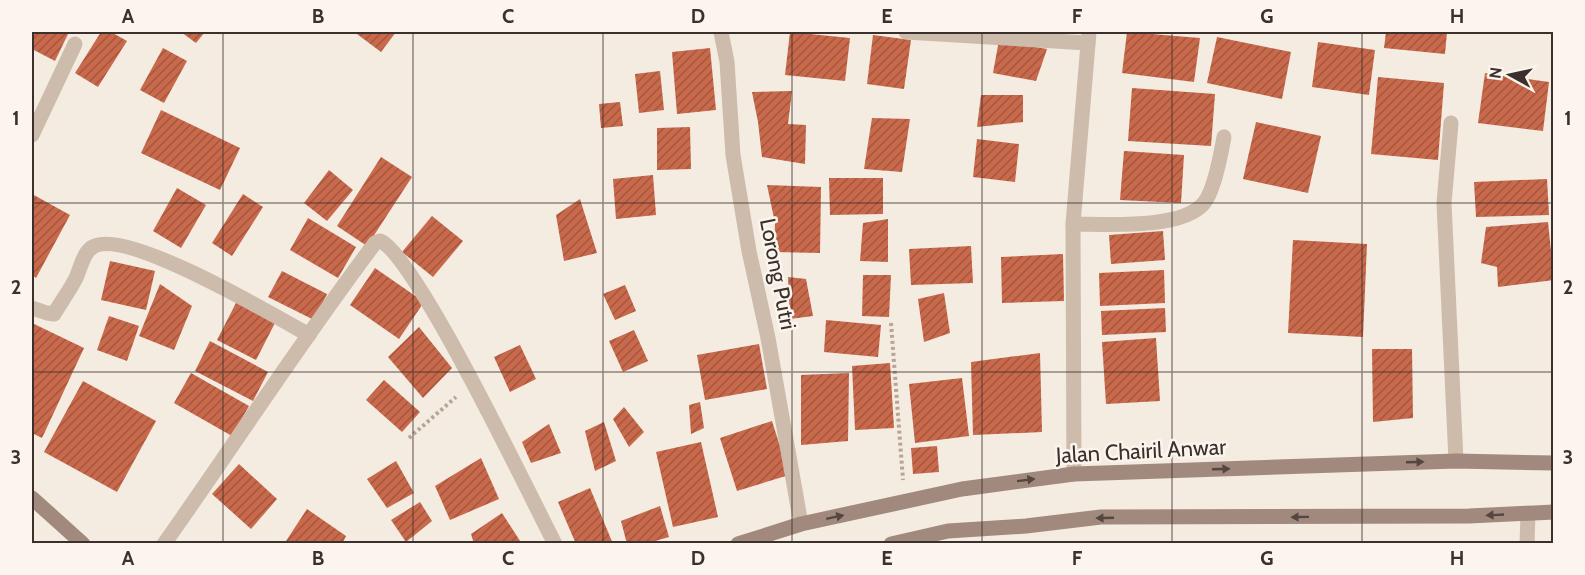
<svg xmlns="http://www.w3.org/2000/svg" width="1585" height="575" font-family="Cabin,sans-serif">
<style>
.building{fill:url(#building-hatch)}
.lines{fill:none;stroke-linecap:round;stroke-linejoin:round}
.path{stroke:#b9a596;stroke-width:4;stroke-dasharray:3 3;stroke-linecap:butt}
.street{stroke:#cdbbac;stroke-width:15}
.secondary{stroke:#a18a7d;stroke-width:15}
.oneway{fill:#544640}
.grid{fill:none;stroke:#3b302b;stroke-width:1.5;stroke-opacity:0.55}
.labels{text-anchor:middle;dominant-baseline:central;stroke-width:5;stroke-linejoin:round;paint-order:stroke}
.street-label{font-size:22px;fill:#3b302b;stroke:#fbf5ee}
.neatline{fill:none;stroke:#3b302b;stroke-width:2}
.grid-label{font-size:20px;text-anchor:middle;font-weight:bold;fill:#3b302b}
</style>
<defs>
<pattern id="building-hatch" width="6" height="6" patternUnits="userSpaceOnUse" patternTransform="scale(1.5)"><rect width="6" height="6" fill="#c8694b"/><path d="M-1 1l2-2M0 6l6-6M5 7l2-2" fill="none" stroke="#a4573f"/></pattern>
</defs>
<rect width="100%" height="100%" fill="#f4ebe1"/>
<g class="building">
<path d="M32,32H69L55,61L32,49Z"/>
<path d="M101,32H111L127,41L98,87L75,73Z"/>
<path d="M181,32H205L196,43Z"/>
<path d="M359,32H396L381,52L357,34Z"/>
<path d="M790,32L850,38L845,81L785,75Z"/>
<path d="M1127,32L1200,38L1194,82L1122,73Z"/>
<path d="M1386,32H1447L1445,54L1384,48Z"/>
<path d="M873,35L911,40L904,89L867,84Z"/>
<path d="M1217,37L1291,52L1282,99L1207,83Z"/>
<path d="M999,40L1047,49L1036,81L993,73Z"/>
<path d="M1318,42L1375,50L1369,95L1312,87Z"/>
<path d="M163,48L187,61L164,103L140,90Z"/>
<path d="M710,48L716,110L677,114L672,52Z"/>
<path d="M660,71L664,110L639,113L635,74Z"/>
<path d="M1485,73L1549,82L1543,131L1478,123Z"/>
<path d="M1378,77L1444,83L1438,160L1371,154Z"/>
<path d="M1132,88L1215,94L1211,146L1128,141Z"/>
<path d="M792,91L788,124L806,125L805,164L762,157L758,122L752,92Z"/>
<path d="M981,95H1023V122L977,127Z"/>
<path d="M620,102L623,126L601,128L599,104Z"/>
<path d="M161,110L240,148L220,190L141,153Z"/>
<path d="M872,118L910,119L902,172L864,169Z"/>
<path d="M1256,122L1321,136L1308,193L1243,179Z"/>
<path d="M690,127L691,169L657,170V128Z"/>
<path d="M977,139L1019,144L1015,182L973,177Z"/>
<path d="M1124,151L1184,155L1181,203L1120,200Z"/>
<path d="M381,157L412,177L367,246L337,226Z"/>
<path d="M329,170L353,190L327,221L304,203Z"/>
<path d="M653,175L656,215L616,219L613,179Z"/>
<path d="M829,178H883V214L830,215Z"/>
<path d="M1547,179L1549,215L1476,217L1474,182Z"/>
<path d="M767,185L821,187L820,253L774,252L775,223Z"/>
<path d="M177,188L206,205L181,248L153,231Z"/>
<path d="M32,194L70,215L36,278L32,275Z"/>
<path d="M243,194L263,207L232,256L212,243Z"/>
<path d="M580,199L597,253L564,261L556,215Z"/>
<path d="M432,216L463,241L433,277L402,252Z"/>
<path d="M308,218L356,247L338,278L290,250Z"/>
<path d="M888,219V262L860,261L863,223Z"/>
<path d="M1548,222L1554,280L1498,287L1497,267L1481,263L1486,227Z"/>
<path d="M1163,231L1165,260L1111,264L1109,235Z"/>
<path d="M1293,240L1367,244L1363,337L1288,333Z"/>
<path d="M971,246L973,283L911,285L909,249Z"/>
<path d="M1063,254L1064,301L1002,303L1001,257Z"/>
<path d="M110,261L155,271L146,310L101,300Z"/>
<path d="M375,268L424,302L399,339L350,305Z"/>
<path d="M1164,270L1165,303L1100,306L1099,273Z"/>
<path d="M282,271L327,294L314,320L268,297Z"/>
<path d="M863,275H891L889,317L862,316Z"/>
<path d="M788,277L806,279L813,316L790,319Z"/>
<path d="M160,284L192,306L174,350L139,336Z"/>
<path d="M625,285L636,311L615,320L603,294Z"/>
<path d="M944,293L950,333L924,342L918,299Z"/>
<path d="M237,301L276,321L256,360L217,340Z"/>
<path d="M1165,308L1166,332L1102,335L1101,311Z"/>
<path d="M109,316L139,326L127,361L97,350Z"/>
<path d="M826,320L881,325L878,357L824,352Z"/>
<path d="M32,323L84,348L42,438L32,433Z"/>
<path d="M419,327L452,368L423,398L388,357Z"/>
<path d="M634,330L648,361L623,372L609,341Z"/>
<path d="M1156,338L1160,401L1106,404L1102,342Z"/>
<path d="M210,341L268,372L253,401L195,371Z"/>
<path d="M759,344L767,389L705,400L697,355Z"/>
<path d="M520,345L536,379L510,392L494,357Z"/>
<path d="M1372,349H1412L1413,418L1373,422Z"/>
<path d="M1040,353L1042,432L973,435L971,362Z"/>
<path d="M890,363L894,428L855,430L852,366Z"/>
<path d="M191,373L249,406L232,436L174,403Z"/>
<path d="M849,373L848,441L801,445V375Z"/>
<path d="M962,378L969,436L915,443L909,384Z"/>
<path d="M384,380L420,412L402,432L366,400Z"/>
<path d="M83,381L156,421L117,492L44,452Z"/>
<path d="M700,402L704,428L691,434L689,405Z"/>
<path d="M624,407L644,432L629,447L613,419Z"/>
<path d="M772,421L789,475L737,491L720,438Z"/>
<path d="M604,422L616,461L595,471L585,431Z"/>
<path d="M549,424L561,453L531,463L522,442Z"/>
<path d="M701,442L718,517L673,527L656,452Z"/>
<path d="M937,446L939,472L913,474L911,448Z"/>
<path d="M481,458L499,499L450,520L435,486Z"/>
<path d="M396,461L414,493L387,508L367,479Z"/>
<path d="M239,464L277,499L251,529L212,494Z"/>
<path d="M590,488L613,544H576L558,502Z"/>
<path d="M420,502L432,521L406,542L391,520Z"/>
<path d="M660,506L669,537L645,544H627L621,521Z"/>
<path d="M307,509L346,536L342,544H284Z"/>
<path d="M502,513L522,544H474L471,534Z"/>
</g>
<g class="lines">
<g class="path">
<path d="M891,323L903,480"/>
<path d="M409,438L456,397"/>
</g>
<g class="street">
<path d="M721,32L727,62L733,155L749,251L768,338L801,524"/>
<path d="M906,32L1088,43"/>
<path d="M1451,123L1444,203L1456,461"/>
<path d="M32,135L75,44"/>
<path d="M1073,224C1105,224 1182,230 1204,203C1214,191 1221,154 1224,137"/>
<path d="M32,308L47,313L54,314C61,302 70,290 76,278C80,269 83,255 90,249C118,222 278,318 309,335"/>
<path d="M1074,474L1073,224L1089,32"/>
<path d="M164,544C235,444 301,341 375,243L380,241C414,252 531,498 555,544"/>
<path d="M1527,544L1528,513"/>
</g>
<g class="secondary">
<path d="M32,498L83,544"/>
<path d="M738,544L801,524L962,489L1074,474L1456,461L1554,463"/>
<path d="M891,544L948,531L1026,526L1101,517L1469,516L1554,512"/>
</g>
</g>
<defs><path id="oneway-solid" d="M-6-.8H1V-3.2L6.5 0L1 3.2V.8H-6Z" transform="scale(1.5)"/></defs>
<g class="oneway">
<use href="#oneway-solid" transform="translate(1415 462) rotate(-2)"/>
<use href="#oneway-solid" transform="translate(1221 469) rotate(-2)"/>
<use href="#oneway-solid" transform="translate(1026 480) rotate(-7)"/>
<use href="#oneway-solid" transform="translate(1495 515) rotate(177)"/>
<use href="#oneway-solid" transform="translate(835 517) rotate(-12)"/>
<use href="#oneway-solid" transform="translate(1300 517) rotate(179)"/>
<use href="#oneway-solid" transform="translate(1105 518) rotate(178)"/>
</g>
<path class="grid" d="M223,32V544M413,32V544M603,32V544M792,32V544M982,32V544M1172,32V544M1362,32V544M32,203H1554M32,372H1554"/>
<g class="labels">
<g class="street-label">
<text transform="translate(778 274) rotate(79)">Lorong Putri</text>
<text transform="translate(1141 451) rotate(-3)">Jalan Chairil Anwar</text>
</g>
</g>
<rect width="1585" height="575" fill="none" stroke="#fbf5ee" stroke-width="66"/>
<g transform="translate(1510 75) rotate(278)" stroke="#fbf5ee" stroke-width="4.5" paint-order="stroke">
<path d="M0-4.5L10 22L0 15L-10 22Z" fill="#3b302b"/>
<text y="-9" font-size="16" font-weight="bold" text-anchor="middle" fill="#3b302b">N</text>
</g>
<rect x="33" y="33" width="1519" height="509" class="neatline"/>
<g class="grid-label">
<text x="128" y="23">A</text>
<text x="318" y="23">B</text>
<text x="508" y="23">C</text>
<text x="698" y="23">D</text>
<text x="887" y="23">E</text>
<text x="1077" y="23">F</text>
<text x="1267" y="23">G</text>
<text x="1457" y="23">H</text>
<text x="16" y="125">1</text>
<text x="1568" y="125">1</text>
<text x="16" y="294">2</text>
<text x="1568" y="294">2</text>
<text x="16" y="464">3</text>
<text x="1568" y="464">3</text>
<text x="128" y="565">A</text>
<text x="318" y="565">B</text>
<text x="508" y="565">C</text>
<text x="698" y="565">D</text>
<text x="887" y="565">E</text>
<text x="1077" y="565">F</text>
<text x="1267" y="565">G</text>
<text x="1457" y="565">H</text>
</g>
</svg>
